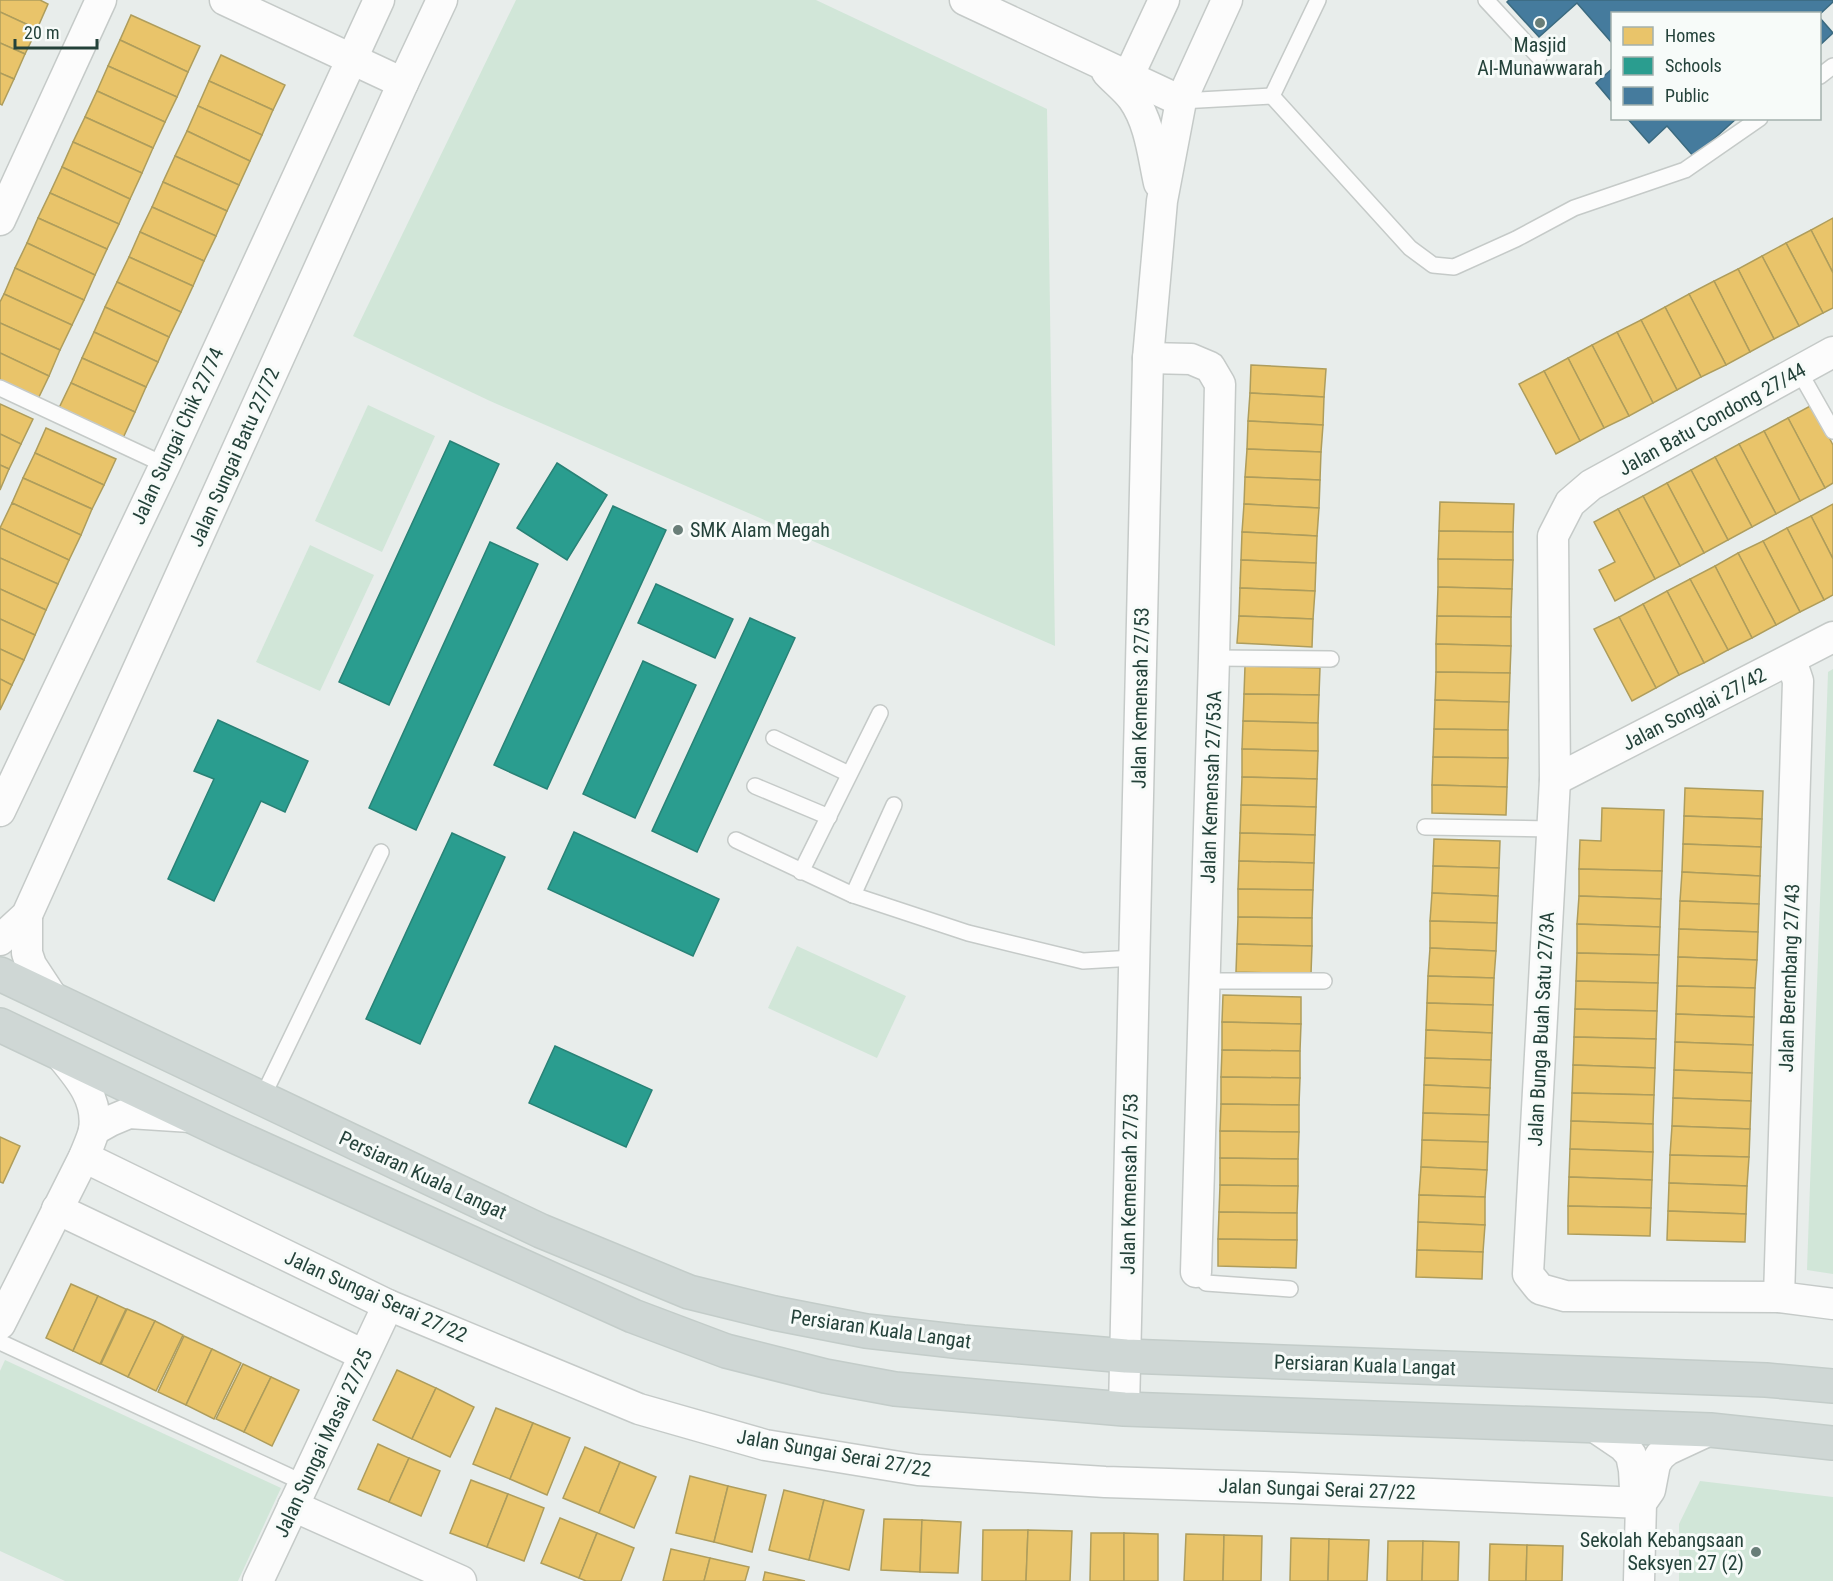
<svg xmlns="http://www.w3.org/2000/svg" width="1833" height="1581" font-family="'Roboto Condensed',sans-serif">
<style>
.green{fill:#d1e6d8}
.homes{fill:#e9c46a;stroke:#ae9d5c;stroke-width:1.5}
.schools{fill:#2a9d8f;stroke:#288276;stroke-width:1.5}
.public{fill:#457b9d;stroke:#3b6a7f;stroke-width:1.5}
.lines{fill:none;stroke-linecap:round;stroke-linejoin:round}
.lane-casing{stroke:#c5cac8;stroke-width:18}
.street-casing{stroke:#c5cac8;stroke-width:33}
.primary-casing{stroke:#c3ccc9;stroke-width:36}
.lane{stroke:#fcfcfc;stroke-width:15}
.street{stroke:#fcfcfc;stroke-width:30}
.primary{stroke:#cfd7d5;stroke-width:33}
.poi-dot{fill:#697e78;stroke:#f7fbf9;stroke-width:2}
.labels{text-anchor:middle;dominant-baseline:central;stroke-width:6;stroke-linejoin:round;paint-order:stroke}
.poi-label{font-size:20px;fill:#24423a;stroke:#f7fbf9}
.street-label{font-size:20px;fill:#24423a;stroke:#f7fbf9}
</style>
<rect width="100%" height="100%" fill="#e8edeb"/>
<g class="green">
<path d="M516,0H816L1047,109L1055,646L490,401L353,336Z"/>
<path d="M368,405L435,436L382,552L315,521Z"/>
<path d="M310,545L374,575L320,691L256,662Z"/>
<path d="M1833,669V1274L1807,1270L1828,672Z"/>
<path d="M797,946L906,996L877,1058L768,1008Z"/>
<path d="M5,1360L281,1488L238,1581H65L0,1551V1371Z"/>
<path d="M1700,1481L1833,1497V1581H1679V1524Z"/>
</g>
<g class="homes">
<path d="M0,0H40L48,4L37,29L0,12Z"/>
<path d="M0,12L37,29L25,54L0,43Z"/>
<path d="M131,15L200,46L188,72L120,40Z"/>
<path d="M120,40L188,72L177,97L108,66Z"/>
<path d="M0,43L25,54L14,79L0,73Z"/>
<path d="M221,55L285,85L273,110L209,81Z"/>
<path d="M108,66L177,97L165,122L97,91Z"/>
<path d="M0,73L14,79L2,105L0,104Z"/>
<path d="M209,81L273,110L262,135L198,106Z"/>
<path d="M97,91L165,122L153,148L85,117Z"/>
<path d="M198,106L262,135L250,161L187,131Z"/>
<path d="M85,117L153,148L142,173L73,142Z"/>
<path d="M187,131L250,161L239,185L175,156Z"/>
<path d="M73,142L142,173L130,199L62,167Z"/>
<path d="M175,156L239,185L227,211L163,182Z"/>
<path d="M62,167L130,199L119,224L50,193Z"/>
<path d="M163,182L227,211L216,236L152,207Z"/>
<path d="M50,193L119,224L107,249L38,218Z"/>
<path d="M152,207L216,236L204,261L140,232Z"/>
<path d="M38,218L107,249L95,275L27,243Z"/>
<path d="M1833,218V273L1811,230Z"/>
<path d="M1811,230L1833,273V308L1823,313L1786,243Z"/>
<path d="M140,232L204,261L193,286L129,257Z"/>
<path d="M27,243L95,275L84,300L15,268Z"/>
<path d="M1786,243L1823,313L1799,326L1762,256Z"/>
<path d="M1762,256L1799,326L1774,339L1738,269Z"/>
<path d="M129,257L193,286L181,312L117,282Z"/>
<path d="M15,268L84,300L72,325L4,294Z"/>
<path d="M1738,269L1774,339L1750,352L1714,281Z"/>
<path d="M1714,281L1750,352L1726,365L1689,294Z"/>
<path d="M117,282L181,312L169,337L105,307Z"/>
<path d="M4,294L72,325L60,350L0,323V302Z"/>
<path d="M1689,294L1726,365L1701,377L1665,307Z"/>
<path d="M105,307L169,337L158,362L94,332Z"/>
<path d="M1665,307L1701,377L1677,390L1641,320Z"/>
<path d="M1641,320L1677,390L1653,403L1617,332Z"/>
<path d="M0,323L60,350L49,376L0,353Z"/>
<path d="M94,332L158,362L146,387L82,358Z"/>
<path d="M1617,332L1653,403L1629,416L1592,345Z"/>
<path d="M1592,345L1629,416L1604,428L1568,358Z"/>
<path d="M0,353L49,376L37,401L0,384Z"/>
<path d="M82,358L146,387L135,412L71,383Z"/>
<path d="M1568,358L1604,428L1580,441L1544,371Z"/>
<path d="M1251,365L1326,369L1324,397L1250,393Z"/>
<path d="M1544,371L1580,441L1556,454L1519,384Z"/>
<path d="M71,383L135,412L123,438L59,408Z"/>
<path d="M1250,393L1324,397L1323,425L1248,421Z"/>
<path d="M0,404L33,419L21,444L0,434Z"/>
<path d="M1812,405L1833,445V483L1825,488L1788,418Z"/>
<path d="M1788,418L1825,488L1800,501L1764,431Z"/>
<path d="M1248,421L1323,425L1321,452L1247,449Z"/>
<path d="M46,428L116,459L104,485L35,453Z"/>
<path d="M1764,431L1800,501L1776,514L1739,444Z"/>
<path d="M0,434L21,444L9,469L0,465Z"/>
<path d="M1739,444L1776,514L1752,527L1715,457Z"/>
<path d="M1247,449L1321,452L1320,480L1245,477Z"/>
<path d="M35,453L104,485L92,509L23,478Z"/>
<path d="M1715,457L1752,527L1728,540L1691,470Z"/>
<path d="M0,465L9,469L0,490Z"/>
<path d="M1691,470L1728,540L1704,553L1667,483Z"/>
<path d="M1245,477L1320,480L1319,508L1244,504Z"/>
<path d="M23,478L92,509L81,535L12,503Z"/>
<path d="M1667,483L1704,553L1680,566L1643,496Z"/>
<path d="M1643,496L1680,566L1655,579L1618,509Z"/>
<path d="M1440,502L1514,504L1513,532L1439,531Z"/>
<path d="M12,503L81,535L69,560L0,528Z"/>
<path d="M1244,504L1319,508L1317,536L1242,532Z"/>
<path d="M1833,504V559L1811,516Z"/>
<path d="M1618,509L1655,579L1615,601L1599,570L1615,562L1594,522Z"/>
<path d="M1811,516L1833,559V595L1824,600L1787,528Z"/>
<path d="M0,528L69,560L58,584L0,558Z"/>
<path d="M1787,528L1824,600L1800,612L1763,541Z"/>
<path d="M1439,531L1513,532V560L1438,559Z"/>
<path d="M1242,532L1317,536L1316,563L1241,560Z"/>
<path d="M1763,541L1800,612L1776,625L1738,553Z"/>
<path d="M1738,553L1776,625L1752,638L1715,566Z"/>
<path d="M0,558L58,584L46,610L0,589Z"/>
<path d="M1438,559L1513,560L1512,589L1438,587Z"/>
<path d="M1241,560L1316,563L1315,591L1240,588Z"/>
<path d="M1715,566L1752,638L1728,650L1690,579Z"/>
<path d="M1690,579L1728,650L1704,663L1667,591Z"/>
<path d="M1438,587L1512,589L1511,617L1437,616Z"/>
<path d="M1240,588L1315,591L1313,619L1239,616Z"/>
<path d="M0,589L46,610L35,635L0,619Z"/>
<path d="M1667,591L1704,663L1679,675L1643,604Z"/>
<path d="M1643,604L1679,675L1656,688L1619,617Z"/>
<path d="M1239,616L1313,619L1312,647L1237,643Z"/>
<path d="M1437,616L1511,617V646L1436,644Z"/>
<path d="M1619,617L1656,688L1632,701L1594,629Z"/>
<path d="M0,619L35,635L24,660L0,649Z"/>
<path d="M1436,644L1511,646L1510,673L1436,672Z"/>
<path d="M0,649L24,660L12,685L0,679Z"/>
<path d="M1245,666L1320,668L1319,695L1244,694Z"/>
<path d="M1436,672L1510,673L1509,702L1435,700Z"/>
<path d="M0,679L12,685L0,710Z"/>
<path d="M1244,694L1319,695L1318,723L1243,721Z"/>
<path d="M1435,700L1509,702L1508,730L1434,729Z"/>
<path d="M1243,721L1318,723V751L1242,749Z"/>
<path d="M1434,729L1508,730V758L1433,757Z"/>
<path d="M1242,749L1318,751L1317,779L1242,777Z"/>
<path d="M1433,757L1508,758L1507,787L1432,785Z"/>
<path d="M1242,777L1317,779L1316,807L1241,805Z"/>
<path d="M1432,785L1507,787L1506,815L1432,813Z"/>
<path d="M1685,788L1763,791L1762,819L1684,816Z"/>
<path d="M1241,805L1316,807L1315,835L1240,833Z"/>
<path d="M1602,808L1664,810L1662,871L1579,869L1580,840L1601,841Z"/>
<path d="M1684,816L1762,819L1761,847L1683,844Z"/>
<path d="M1240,833L1315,835L1314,863L1239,861Z"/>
<path d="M1434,839L1500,841L1499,868L1433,866Z"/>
<path d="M1683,844L1761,847L1760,876L1682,872Z"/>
<path d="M1239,861L1314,863L1313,890L1238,889Z"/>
<path d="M1433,866L1499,868L1498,896L1432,893Z"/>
<path d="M1579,869L1662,871L1661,899L1579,896Z"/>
<path d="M1682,872L1760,876L1759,904L1680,901Z"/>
<path d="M1238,889L1313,890L1312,918L1238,917Z"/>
<path d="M1432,893L1498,896L1497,923L1430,921Z"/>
<path d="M1579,896L1661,899L1660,927L1577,924Z"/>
<path d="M1680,901L1759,904L1758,932L1679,929Z"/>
<path d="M1238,917L1312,918V946L1237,944Z"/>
<path d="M1430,921L1497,923L1496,951L1430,948Z"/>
<path d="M1577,924L1660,927L1659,955L1577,953Z"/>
<path d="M1679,929L1758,932L1757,960L1678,957Z"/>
<path d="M1237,944L1312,946L1311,974L1236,972Z"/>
<path d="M1430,948L1496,951L1494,978L1428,976Z"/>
<path d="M1577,953L1659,955L1658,983L1576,981Z"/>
<path d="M1678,957L1757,960L1755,988L1677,986Z"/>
<path d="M1428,976L1494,978L1493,1005L1427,1003Z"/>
<path d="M1576,981L1658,983L1657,1011L1575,1009Z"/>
<path d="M1677,986L1755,988L1754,1017L1676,1014Z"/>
<path d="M1223,995L1301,997V1024L1222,1022Z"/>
<path d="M1427,1003L1493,1005L1492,1033L1426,1030Z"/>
<path d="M1575,1009L1657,1011L1656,1039L1574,1037Z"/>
<path d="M1676,1014L1754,1017L1753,1045L1675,1042Z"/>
<path d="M1222,1022L1301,1024L1300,1051L1222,1050Z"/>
<path d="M1426,1030L1492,1033L1491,1060L1425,1058Z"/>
<path d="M1574,1037L1656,1039L1655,1068L1573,1065Z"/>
<path d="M1675,1042L1753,1045L1752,1073L1674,1070Z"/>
<path d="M1222,1050L1300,1051V1078L1221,1077Z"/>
<path d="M1425,1058L1491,1060L1490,1088L1424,1085Z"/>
<path d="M1573,1065L1655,1068L1654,1095L1572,1093Z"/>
<path d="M1674,1070L1752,1073L1751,1101L1673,1098Z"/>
<path d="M1221,1077L1300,1078L1299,1105L1221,1104Z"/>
<path d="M1424,1085L1490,1088L1489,1115L1423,1113Z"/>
<path d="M1572,1093L1654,1095L1653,1124L1571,1121Z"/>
<path d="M1673,1098L1751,1101L1750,1129L1672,1126Z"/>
<path d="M1221,1104L1299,1105V1132L1220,1131Z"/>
<path d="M1423,1113L1489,1115L1488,1142L1422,1140Z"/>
<path d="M1571,1121L1653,1124V1152L1570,1149Z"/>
<path d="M1672,1126L1750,1129L1749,1157L1670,1155Z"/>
<path d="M1220,1131L1299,1132L1298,1159L1220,1158Z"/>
<path d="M0,1137L20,1146L3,1183L0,1182Z"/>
<path d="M1422,1140L1488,1142L1487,1170L1421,1167Z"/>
<path d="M1570,1149L1653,1152L1652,1180L1569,1177Z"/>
<path d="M1670,1155L1749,1157L1747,1186L1669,1183Z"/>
<path d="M1220,1158L1298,1159V1186L1220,1185Z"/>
<path d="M1421,1167L1487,1170L1485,1197L1419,1195Z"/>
<path d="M1569,1177L1652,1180L1651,1208L1568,1206Z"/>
<path d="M1669,1183L1747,1186L1746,1214L1668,1211Z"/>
<path d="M1220,1185L1298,1186L1297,1213L1219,1212Z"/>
<path d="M1419,1195L1485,1197V1225L1418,1222Z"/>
<path d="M1568,1206L1651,1208L1650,1236L1568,1234Z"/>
<path d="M1668,1211L1746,1214L1745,1242L1667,1240Z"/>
<path d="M1219,1212L1297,1213V1240L1218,1239Z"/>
<path d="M1418,1222L1485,1225L1483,1252L1417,1250Z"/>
<path d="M1218,1239L1297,1240L1296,1268L1218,1266Z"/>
<path d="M1417,1250L1483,1252L1482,1279L1416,1277Z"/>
<path d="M71,1284L98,1296L73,1351L46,1338Z"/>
<path d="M98,1296L126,1309L100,1364L73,1351Z"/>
<path d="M127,1309L155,1321L128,1377L101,1364Z"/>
<path d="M155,1321L183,1335L156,1391L128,1377Z"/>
<path d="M184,1336L212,1349L186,1405L158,1392Z"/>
<path d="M212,1349L241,1363L214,1419L186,1405Z"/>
<path d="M243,1364L271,1377L244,1432L216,1419Z"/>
<path d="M397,1370L436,1388L412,1439L373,1420Z"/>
<path d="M271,1377L299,1390L272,1446L244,1432Z"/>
<path d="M436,1388L474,1407L450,1457L412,1439Z"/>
<path d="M496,1408L533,1423L510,1479L473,1464Z"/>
<path d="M533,1423L570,1438L547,1495L510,1479Z"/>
<path d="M378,1444L409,1458L389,1502L358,1489Z"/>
<path d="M585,1447L620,1462L599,1513L563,1498Z"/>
<path d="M409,1458L440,1471L421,1516L389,1502Z"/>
<path d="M620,1462L656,1477L634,1528L599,1513Z"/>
<path d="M690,1476L728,1486L714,1542L676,1533Z"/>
<path d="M471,1480L508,1494L487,1547L450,1533Z"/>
<path d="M728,1486L766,1495L752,1552L714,1542Z"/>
<path d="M784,1490L824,1500L809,1560L769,1550Z"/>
<path d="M508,1494L544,1508L524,1561L487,1547Z"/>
<path d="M824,1500L864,1510L849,1570L809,1560Z"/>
<path d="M560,1518L597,1533L579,1578L541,1563Z"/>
<path d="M884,1519L922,1520L920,1572L881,1570Z"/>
<path d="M922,1520L961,1522L958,1573L920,1572Z"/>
<path d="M983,1530H1028L1026,1581H982Z"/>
<path d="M1028,1530L1072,1531L1070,1581H1026Z"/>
<path d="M597,1533L634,1548L621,1581H586L579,1578Z"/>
<path d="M1091,1533H1124V1581H1090Z"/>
<path d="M1124,1533L1158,1534V1581H1124Z"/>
<path d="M1186,1534L1224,1535L1223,1581H1184Z"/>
<path d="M1224,1535L1262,1536L1261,1581H1223Z"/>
<path d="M1291,1538L1329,1539L1328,1581H1290Z"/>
<path d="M1329,1539L1369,1540L1367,1581H1328Z"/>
<path d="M1388,1541H1423L1422,1581H1387Z"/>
<path d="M1423,1541L1459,1542L1458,1581H1422Z"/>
<path d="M1490,1544L1527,1545L1526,1581H1489Z"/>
<path d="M1527,1545L1563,1546L1562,1581H1526Z"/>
<path d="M671,1549L710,1558L704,1581H663Z"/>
<path d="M710,1558L749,1567L745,1581H704Z"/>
<path d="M765,1572L805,1581H763Z"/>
</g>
<g class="schools">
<path d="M450,441L499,464L389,705L339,682Z"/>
<path d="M557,463L607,495L567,560L517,528Z"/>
<path d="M613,506L666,530L547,789L494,765Z"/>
<path d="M490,542L538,564L416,830L369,808Z"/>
<path d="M656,584L733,619L715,658L638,623Z"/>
<path d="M750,618L795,638L697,852L652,831Z"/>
<path d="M643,661L696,685L635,818L583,794Z"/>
<path d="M218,720L308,761L285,812L261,801L214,901L168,879L214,779L194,771Z"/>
<path d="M574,832L719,899L693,956L548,889Z"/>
<path d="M452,833L505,857L420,1044L366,1019Z"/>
<path d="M555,1046L652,1090L626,1147L529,1103Z"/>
</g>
<g class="public">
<path d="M1509,0H1833V2L1820,14H1612V43L1577,3L1539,37L1507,2Z"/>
<path d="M1820,18L1833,33L1820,45Z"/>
<path d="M1612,69V102L1596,83Z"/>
<path d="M1627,118H1737L1694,157L1667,126L1649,143Z"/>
</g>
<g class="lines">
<g class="lane-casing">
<g id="lane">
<path d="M1486,0L1539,57"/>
<path d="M1820,76L1833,66"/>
<path d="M1272,96L1410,248L1433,265L1454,267L1516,239L1574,208L1685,170L1760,118"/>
<path d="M1272,96L1318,0"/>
<path d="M1181,101L1272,96"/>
<path d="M1799,371L1833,431"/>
<path d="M0,388L165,465"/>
<path d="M1214,658L1331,659"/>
<path d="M774,738L849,774"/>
<path d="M755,786L829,817"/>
<path d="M1425,827L1552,829"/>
<path d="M736,840L853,895L968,933L1083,961L1134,958"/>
<path d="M801,872L880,713"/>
<path d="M853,895L894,805"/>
<path d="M1205,981H1324"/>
<path d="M262,1098L381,852"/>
<path d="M1196,1272L1206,1283L1290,1289"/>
<path d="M0,1342L304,1483"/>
</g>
</g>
<g class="street-casing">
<g id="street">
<path d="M225,0L403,83"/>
<path d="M965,0L1181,101"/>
<path d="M1107,72C1115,81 1126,89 1133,99C1150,123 1153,156 1159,183"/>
<path d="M1128,77L1164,0"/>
<path d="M0,220L101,0"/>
<path d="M1833,352L1591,485L1570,503L1553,536L1555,780L1528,1274L1540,1289L1565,1296L1779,1297L1833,1304"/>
<path d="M1148,358L1191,359L1210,367L1220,384L1214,658L1196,1272"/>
<path d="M1555,780L1833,637"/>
<path d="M0,811L165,465L379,0"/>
<path d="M27,915V953L31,965L54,1000"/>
<path d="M0,940L27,915L403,83L442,0"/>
<path d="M94,1130L110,1121L129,1113L191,1117"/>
<path d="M84,1157L388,1305L639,1409L765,1445L918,1470L1105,1482L1293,1488L1641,1503"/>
<path d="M57,1209L364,1355"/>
<path d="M1779,1297L1798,681L1791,660"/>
<path d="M0,1324L84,1157C87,1149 92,1139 94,1130C99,1098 77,1075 58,1052"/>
<path d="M1124,1409L1148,358L1162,201L1181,101L1227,0"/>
<path d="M1592,1425L1623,1446L1631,1455L1634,1470L1635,1489L1641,1503"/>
<path d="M293,1506L461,1581"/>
<path d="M258,1581L388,1305"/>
<path d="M1639,1581L1641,1503L1650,1490L1655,1464L1660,1456L1667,1450L1710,1430"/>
</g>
</g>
<g class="primary-casing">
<g id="primary">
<path d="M0,974L541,1231L689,1292L774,1313L866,1331L963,1342L1126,1356L1766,1380L1833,1386"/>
<path d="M0,1025L223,1131L633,1316L726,1351L825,1376L895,1389L1124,1409L1710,1430L1833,1443"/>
</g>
</g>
<use href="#lane" class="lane"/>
<use href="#street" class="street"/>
<use href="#primary" class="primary"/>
</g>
<g class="poi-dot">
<circle cx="1540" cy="23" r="6"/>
<circle cx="678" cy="530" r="6"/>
<circle cx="1756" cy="1552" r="6"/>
</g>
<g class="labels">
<g class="poi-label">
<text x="1540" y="45">Masjid<tspan x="1540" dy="23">Al-Munawwarah</tspan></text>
<text x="690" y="530" text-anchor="start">SMK Alam Megah</text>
<text x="1744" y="1540" text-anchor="end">Sekolah Kebangsaan<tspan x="1744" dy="23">Seksyen 27 (2)</tspan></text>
</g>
<g class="street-label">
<text transform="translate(1712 419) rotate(-29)">Jalan Batu Condong 27/44</text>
<text transform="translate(177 436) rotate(-65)">Jalan Sungai Chik 27/74</text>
<text transform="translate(234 457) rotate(-66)">Jalan Sungai Batu 27/72</text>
<text transform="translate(1140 698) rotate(-89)">Jalan Kemensah 27/53</text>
<text transform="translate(1694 709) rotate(-27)">Jalan Songlai 27/42</text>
<text transform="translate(1211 787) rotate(-88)">Jalan Kemensah 27/53A</text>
<text transform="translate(1789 978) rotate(-88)">Jalan Berembang 27/43</text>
<text transform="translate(1541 1029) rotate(-87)">Jalan Bunga Buah Satu 27/3A</text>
<text transform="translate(423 1175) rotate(25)">Persiaran Kuala Langat</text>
<text transform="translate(1129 1184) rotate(-89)">Jalan Kemensah 27/53</text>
<text transform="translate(376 1296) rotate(24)">Jalan Sungai Serai 27/22</text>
<text transform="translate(881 1329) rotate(8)">Persiaran Kuala Langat</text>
<text transform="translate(1365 1365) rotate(2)">Persiaran Kuala Langat</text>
<text transform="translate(323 1443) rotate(-65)">Jalan Sungai Masai 27/25</text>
<text transform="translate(834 1453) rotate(10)">Jalan Sungai Serai 27/22</text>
<text transform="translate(1317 1489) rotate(2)">Jalan Sungai Serai 27/22</text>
</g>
</g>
<rect x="1611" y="12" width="210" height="108" fill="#f7fbf9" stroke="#a3b1ad" stroke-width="1.5"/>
<rect x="1623" y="27" width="30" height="18" fill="#e9c46a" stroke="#a3b1ad" stroke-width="1.5"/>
<text x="1665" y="42" font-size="18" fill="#24423a">Homes</text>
<rect x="1623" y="57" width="30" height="18" fill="#2a9d8f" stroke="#a3b1ad" stroke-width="1.5"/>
<text x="1665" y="72" font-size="18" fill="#24423a">Schools</text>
<rect x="1623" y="87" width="30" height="18" fill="#457b9d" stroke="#a3b1ad" stroke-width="1.5"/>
<text x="1665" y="102" font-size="18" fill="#24423a">Public</text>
<path d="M15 39v9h82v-9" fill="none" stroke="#24423a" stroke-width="3"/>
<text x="24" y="39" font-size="18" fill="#24423a" stroke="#f7fbf9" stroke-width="4.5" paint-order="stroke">20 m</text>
</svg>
